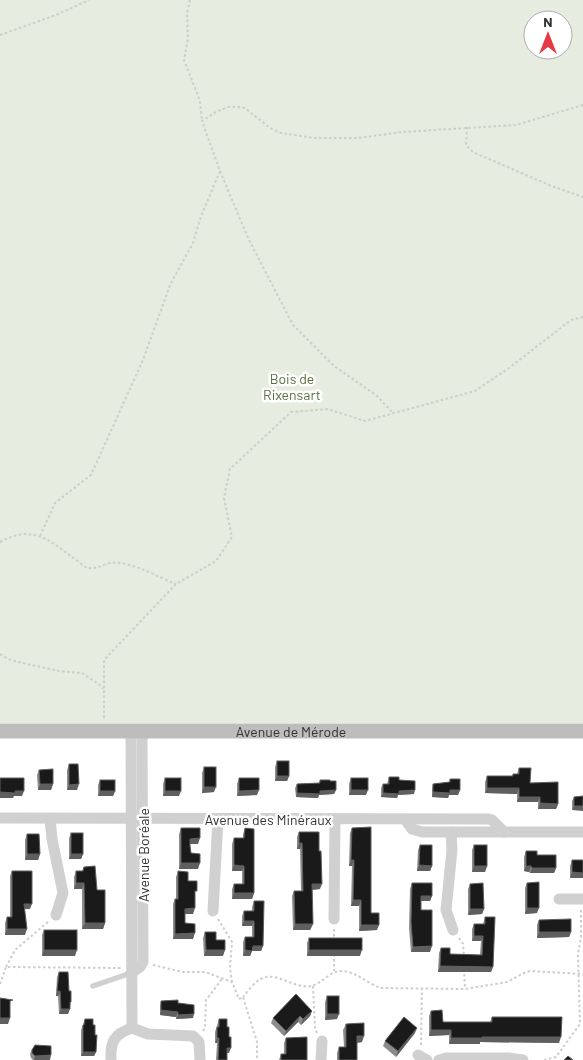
<svg xmlns="http://www.w3.org/2000/svg" width="583" height="1060" font-family="Barlow,sans-serif">
<style>
.green{fill:#e6ecdf;fill-rule:evenodd}
.lines{fill:none;stroke-linecap:round;stroke-linejoin:round}
.path{stroke:#cdcdcd;stroke-width:2;stroke-dasharray:2.5 2.5;stroke-linecap:butt}
.lane{stroke:#d0d0d0;stroke-width:5.5}
.street{stroke:#d0d0d0;stroke-width:11}
.secondary{stroke:#bdbdbd;stroke-width:15}
.wall{fill:#8c8c8c}
.shaded-wall{fill:#5f5f5f}
.building{fill:#1a1a1a;stroke:#5f5f5f}
.labels{text-anchor:middle;dominant-baseline:central;stroke-width:5;stroke-linejoin:round;paint-order:stroke}
.park-label{font-size:14px;fill:#56703f;stroke:#fff}
.street-label{font-size:14px;fill:#333;stroke:#fff}
</style>
<rect width="100%" height="100%" fill="#fff"/>
<path class="green" d="M0,0H583V723H0ZM533,20H563V50H533Z"/>
<g class="lines">
<g class="path">
<path d="M190,0L187,13L188,38L184,60L200,101L202,121"/>
<path d="M0,35L56,15L89,0"/>
<path d="M467,127L466,145L473,152L549,185L583,197"/>
<path d="M220,171L248,238L293,325L334,366L376,395L393,413"/>
<path d="M40,536L55,503L91,475L143,360L170,285L193,243L200,219L220,171L202,121L216,112L228,107H238L245,108L270,128L281,133L314,138H358L402,132L516,125L583,105"/>
<path d="M0,542C31,525 47,538 72,557C77,560 83,567 88,568C97,569 102,565 110,563C130,560 157,577 176,584"/>
<path d="M0,654L8,659L18,662L59,671L82,673L100,685L103,689"/>
<path d="M104,718V660L176,584L216,561L232,537L224,498L230,469L291,412L328,409L365,421L475,391L509,368L571,320L583,317"/>
<path d="M218,919L232,942L230,968L232,982"/>
<path d="M334,929V939"/>
<path d="M459,938L463,944L464,957"/>
<path d="M334,954V971"/>
<path d="M153,965L183,972H205L232,982L239,999L243,997L257,1042V1060"/>
<path d="M6,967L15,950L48,922"/>
<path d="M464,969L465,989"/>
<path d="M0,984L6,967L122,968"/>
<path d="M313,986L315,1028L317,1033"/>
<path d="M243,997C247,992 253,984 259,980C275,969 292,989 311,986C322,984 329,971 342,971C355,971 368,984 381,988L465,989L507,982L524,973L530,971L583,974"/>
<path d="M203,1031L205,1028L206,1000L222,979"/>
<path d="M421,1045L422,988"/>
<path d="M544,1060L556,1057L580,1024L578,954L581,937V909"/>
</g>
<path class="lane" d="M93,986L131,973"/>
<g class="street">
<path d="M131,731L132,1028"/>
<path d="M0,818L489,819L492,820L504,832"/>
<path d="M50,819L52,839L63,893L56,915"/>
<path d="M405,819L412,829L422,832H583"/>
<path d="M451,832L452,850L446,910L453,930"/>
<path d="M559,899H583"/>
<path d="M213,911L218,819"/>
<path d="M334,919L335,819"/>
<path d="M131,973L140,967L143,962L142,731"/>
<path d="M418,1055L427,1060"/>
<path d="M111,1060C110,1042 114,1034 132,1028L148,1034L193,1036L199,1042L200,1060"/>
<path d="M321,1060L322,1041"/>
<path d="M439,1060L446,1058H508L523,1060"/>
</g>
<path class="secondary" id="s1" d="M0,731H583"/>
</g>
<g class="wall">
<path d="M277,761L289,776L287,781H275V767Z"/>
<path d="M69,764L77,790H67V770Z"/>
<path d="M204,767L214,792L202,793V773Z"/>
<path d="M519,768L530,783L558,804L556,809H538V802H517V794L485,793V782L487,776H512L513,774H517Z"/>
<path d="M39,770L53,784L51,790H38L37,775Z"/>
<path d="M389,777L399,780L414,794L398,795L397,798L381,797V788L383,784H387Z"/>
<path d="M165,778L179,796H163V784Z"/>
<path d="M239,778L257,795L237,796V784Z"/>
<path d="M351,778L366,795H349V784Z"/>
<path d="M450,779L460,790L458,795H449L448,798L432,797V789L433,784L449,782Z"/>
<path d="M100,780L115,791L113,796H98V785Z"/>
<path d="M320,780L330,781L336,790L334,794L319,795L318,798L296,797L295,788L297,784L319,783Z"/>
<path d="M583,796L572,810V801L574,797Z"/>
<path d="M181,828L198,844H190L191,853L198,869H179V834Z"/>
<path d="M245,828L254,893L252,899H232V889L234,884H242V871H232V844L234,838H243V834Z"/>
<path d="M352,828L371,913L377,930L359,931V906H351L352,866H349L350,833Z"/>
<path d="M299,832L320,889L312,890L313,924L310,930H293L292,896L294,891H301L300,849H297V837Z"/>
<path d="M71,833L83,854L81,859H69V838Z"/>
<path d="M27,834L40,854L38,860H25V840Z"/>
<path d="M420,845L432,866L430,871H417L418,850Z"/>
<path d="M474,845L487,866L485,872H472V850Z"/>
<path d="M526,851L537,855L556,868L554,873H530L529,872L524,871V857Z"/>
<path d="M572,860H583V878H570V866Z"/>
<path d="M84,867L97,890L105,923L103,929H82V889H74V877L76,871H82Z"/>
<path d="M12,871L30,909H25V935H5V923L7,917H10V876Z"/>
<path d="M178,871L188,881L195,896L193,914H185V923L193,939H173V904L175,899H176V877Z"/>
<path d="M412,883L432,896L430,901H421V910L430,952H411L409,928L410,889Z"/>
<path d="M527,883L537,913L525,914V888Z"/>
<path d="M470,884L484,909L482,914L468,915V889Z"/>
<path d="M254,901L263,946L261,951H252L250,956H243V942L245,937H252V926H242V916L244,911H252V907Z"/>
<path d="M485,917L493,967L491,972H438L439,953L441,948L450,954L480,955L481,941H472V929L474,924H483Z"/>
<path d="M539,920L571,932L569,937L537,938V925Z"/>
<path d="M44,930L75,956H42V935Z"/>
<path d="M205,932L216,940L223,956H204L203,938Z"/>
<path d="M309,938L360,956H307V943Z"/>
<path d="M59,972L69,991L71,1002L68,1014H59L58,996H56L57,977Z"/>
<path d="M327,996L337,1019L325,1020V1002Z"/>
<path d="M161,1001L178,1003L193,1018L176,1019V1017L160,1015V1006Z"/>
<path d="M312,1011L310,1016L301,1025L298,1022L284,1036L271,1023L273,1018Z"/>
<path d="M431,1011L443,1022H490L492,1017L559,1043L480,1042V1044H449V1035L429,1036V1016Z"/>
<path d="M85,1019L93,1025L96,1052L94,1056H81V1030Z"/>
<path d="M219,1019L227,1027L229,1053H227V1060H216L217,1043H215V1032Z"/>
<path d="M346,1024L362,1042L357,1043V1060H337V1053L339,1047H344L343,1030Z"/>
<path d="M415,1033L396,1057L383,1046L385,1041Z"/>
<path d="M286,1038L307,1060H279L281,1054H284V1043Z"/>
<path d="M32,1050L50,1060H33L31,1058L30,1054Z"/>
</g>
<g class="shaded-wall">
<path d="M277,776H289L287,781H275Z"/>
<path d="M40,784H53L51,790H38Z"/>
<path d="M79,784L77,790H67L69,785Z"/>
<path d="M204,787H216L214,792L202,793Z"/>
<path d="M487,788H519L517,794L485,793Z"/>
<path d="M259,790L257,795L237,796L239,791Z"/>
<path d="M336,790L334,794L319,795L318,798L296,797L297,793Z"/>
<path d="M351,790H368L366,795H349Z"/>
<path d="M415,790L414,794L398,795L397,798L381,797L383,793Z"/>
<path d="M450,790H460L458,795H449L448,798L432,797L433,792Z"/>
<path d="M15,791H24L22,796H14L13,798H0V792Z"/>
<path d="M100,791H115L113,796H98Z"/>
<path d="M165,791H181L179,796H163Z"/>
<path d="M519,797H540L538,802H517Z"/>
<path d="M540,803L558,804L556,809H538Z"/>
<path d="M574,806H583V811L572,810Z"/>
<path d="M200,838L198,844H188L190,839Z"/>
<path d="M299,843H302L300,849H297Z"/>
<path d="M27,854H40L38,860H25Z"/>
<path d="M71,854H83L81,859H69Z"/>
<path d="M351,860H354L352,866H349Z"/>
<path d="M181,863H200L198,869H179Z"/>
<path d="M234,865L244,866L242,871H232Z"/>
<path d="M419,865L432,866L430,871H417Z"/>
<path d="M474,866H487L485,872H472Z"/>
<path d="M526,866H531L529,872L524,871Z"/>
<path d="M532,868H556L554,873H530Z"/>
<path d="M572,872L583,873V878H570Z"/>
<path d="M76,883H84L82,889H74Z"/>
<path d="M312,884H322L320,889L310,890Z"/>
<path d="M234,893H254L252,899H232Z"/>
<path d="M421,896H432L430,901H419Z"/>
<path d="M353,900H361L359,906H351Z"/>
<path d="M24,904H32L30,909H22Z"/>
<path d="M195,908L193,914H183L185,909Z"/>
<path d="M527,908H539L537,913L525,914Z"/>
<path d="M470,909H484L482,914L468,915Z"/>
<path d="M244,921H254L252,926H242Z"/>
<path d="M85,923H105L103,929H82Z"/>
<path d="M295,924H313L310,930H293Z"/>
<path d="M361,925H379L377,930L359,931Z"/>
<path d="M7,929H27L25,935H5Z"/>
<path d="M539,932H571L569,937L537,938Z"/>
<path d="M195,933L193,939H173L175,934Z"/>
<path d="M474,936H483L481,941H472Z"/>
<path d="M253,946H263L261,951H252L250,956H243L245,950Z"/>
<path d="M432,946L430,952H411L413,947Z"/>
<path d="M44,950H77L75,956H42Z"/>
<path d="M206,950H225L223,956H204Z"/>
<path d="M309,950H362L360,956H307Z"/>
<path d="M440,966L493,967L491,972H438Z"/>
<path d="M57,991H60L58,996H56Z"/>
<path d="M61,1009H70L68,1014H59Z"/>
<path d="M161,1010L178,1012L176,1017L160,1015Z"/>
<path d="M312,1011L310,1016L301,1025L303,1019Z"/>
<path d="M194,1014L193,1018L176,1019L178,1015Z"/>
<path d="M327,1014H339L337,1019L325,1020Z"/>
<path d="M300,1016L298,1022L284,1036L286,1031Z"/>
<path d="M0,1018H10L8,1024H0Z"/>
<path d="M417,1028L415,1033L396,1057L398,1051Z"/>
<path d="M431,1030H451L449,1035L429,1036Z"/>
<path d="M357,1036H364L362,1042L355,1043Z"/>
<path d="M482,1037H561L559,1043L480,1042V1044H449L451,1038Z"/>
<path d="M217,1038H219L217,1043H215Z"/>
<path d="M227,1048H231L229,1053H225Z"/>
<path d="M83,1052H96L94,1056H81Z"/>
<path d="M51,1055L50,1060H34L35,1056Z"/>
</g>
<g class="building">
<rect x="277" y="761" width="12" height="15"/>
<path d="M69,764H78L79,784L69,785Z"/>
<rect x="204" y="767" width="12" height="20"/>
<path d="M519,768H531L530,783L558,782V804L540,803V797H519V788H487V776H513V774H519Z"/>
<path d="M53,769V784H40L39,770Z"/>
<path d="M389,777H399V780L415,781V790L399,791V794L383,793V784H389Z"/>
<path d="M0,778H24V791H15V793L0,792Z"/>
<rect x="165" y="778" width="16" height="13"/>
<path d="M239,778H259V790L239,791Z"/>
<rect x="351" y="778" width="17" height="12"/>
<path d="M450,779H460V790H450V793L433,792V784L450,782Z"/>
<rect x="100" y="780" width="15" height="11"/>
<path d="M320,780H330V781H336V790L320,791V794L297,793V784L320,783Z"/>
<path d="M583,796V806H574V797Z"/>
<path d="M371,827V913H379V925H361V900H353L354,860H351L352,828Z"/>
<path d="M181,828H200V838L190,839V846L191,853L200,854V863H181Z"/>
<path d="M245,828L254,829V893H234V884H244V866L234,865V838H244Z"/>
<path d="M299,832H319V851H321L322,884H312L313,924H295L294,891H303L302,843H299Z"/>
<rect x="71" y="833" width="12" height="21"/>
<path d="M27,834H39L40,854H27Z"/>
<path d="M420,845H432V866L419,865Z"/>
<rect x="474" y="845" width="13" height="21"/>
<path d="M526,851H537V855H556V868H532L531,866H526Z"/>
<path d="M572,860H583V873L572,872Z"/>
<path d="M95,866L97,890H105V923H85L84,883H76V871H83L84,867Z"/>
<path d="M12,871H32V904H24L27,929H7V917H12Z"/>
<path d="M178,871L188,872V881H197V891H195V908L185,909V923L195,924V933L175,934V899H178Z"/>
<path d="M539,882V908H527V883Z"/>
<path d="M412,883H432V896H421V910H432V946L413,947L411,922Z"/>
<path d="M483,883L484,909H470V884Z"/>
<path d="M254,901H264L263,946H253L252,951L245,950V937H254V921H244V911H254Z"/>
<path d="M485,917H495L493,967L440,966L441,948H450V954L482,955L483,936H474V924H485Z"/>
<path d="M571,919V932H539V920Z"/>
<rect x="44" y="930" width="33" height="20"/>
<path d="M205,932H216V940H225V950H206Z"/>
<rect x="309" y="938" width="53" height="12"/>
<path d="M59,972H68L69,991H71V1002H70V1009H61L60,991H57Z"/>
<path d="M296,994L312,1011L303,1019L300,1016L286,1031L273,1018Z"/>
<rect x="327" y="996" width="12" height="18"/>
<path d="M0,998L13,1000L10,1001V1018H0Z"/>
<path d="M178,1000V1003L194,1005V1014L178,1015V1012L161,1010V1001Z"/>
<path d="M442,1010L443,1022H492V1017H562L561,1037H482V1038H451V1030H431V1011Z"/>
<path d="M404,1017L417,1028L398,1051L385,1041Z"/>
<path d="M85,1019H93V1025H95V1035H97L96,1052H83V1025H84Z"/>
<path d="M219,1019H227V1027H229V1037H231V1048H227V1060H218L219,1038H217V1027H219Z"/>
<path d="M364,1023V1036H357V1060H339V1047H346V1024Z"/>
<path d="M307,1037V1060H281V1054H286V1038Z"/>
<path d="M35,1045L51,1046V1055L35,1056L32,1053V1050Z"/>
<path d="M568,1056L573,1060H564Z"/>
</g>
<g class="labels">
<g class="park-label">
<text x="292" y="378">Bois de<tspan x="292" dy="16">Rixensart</tspan></text>
</g>
<g class="street-label">
<text stroke="none"><textPath href="#s1" startOffset="291">Avenue de Mérode</textPath></text>
<text x="268" y="819">Avenue des Minéraux</text>
<text transform="translate(143 855) rotate(-90)">Avenue Boréale</text>
</g>
</g>
<g transform="translate(548 35)"><circle r="24" fill="#ffffff" stroke="#adadad"/>
<path d="M0-4L9 19L0 12L-9 19Z" fill="#e63946"/>
<text y="-8" font-size="14" font-weight="bold" text-anchor="middle" fill="#333333">N</text>
</g>
</svg>
